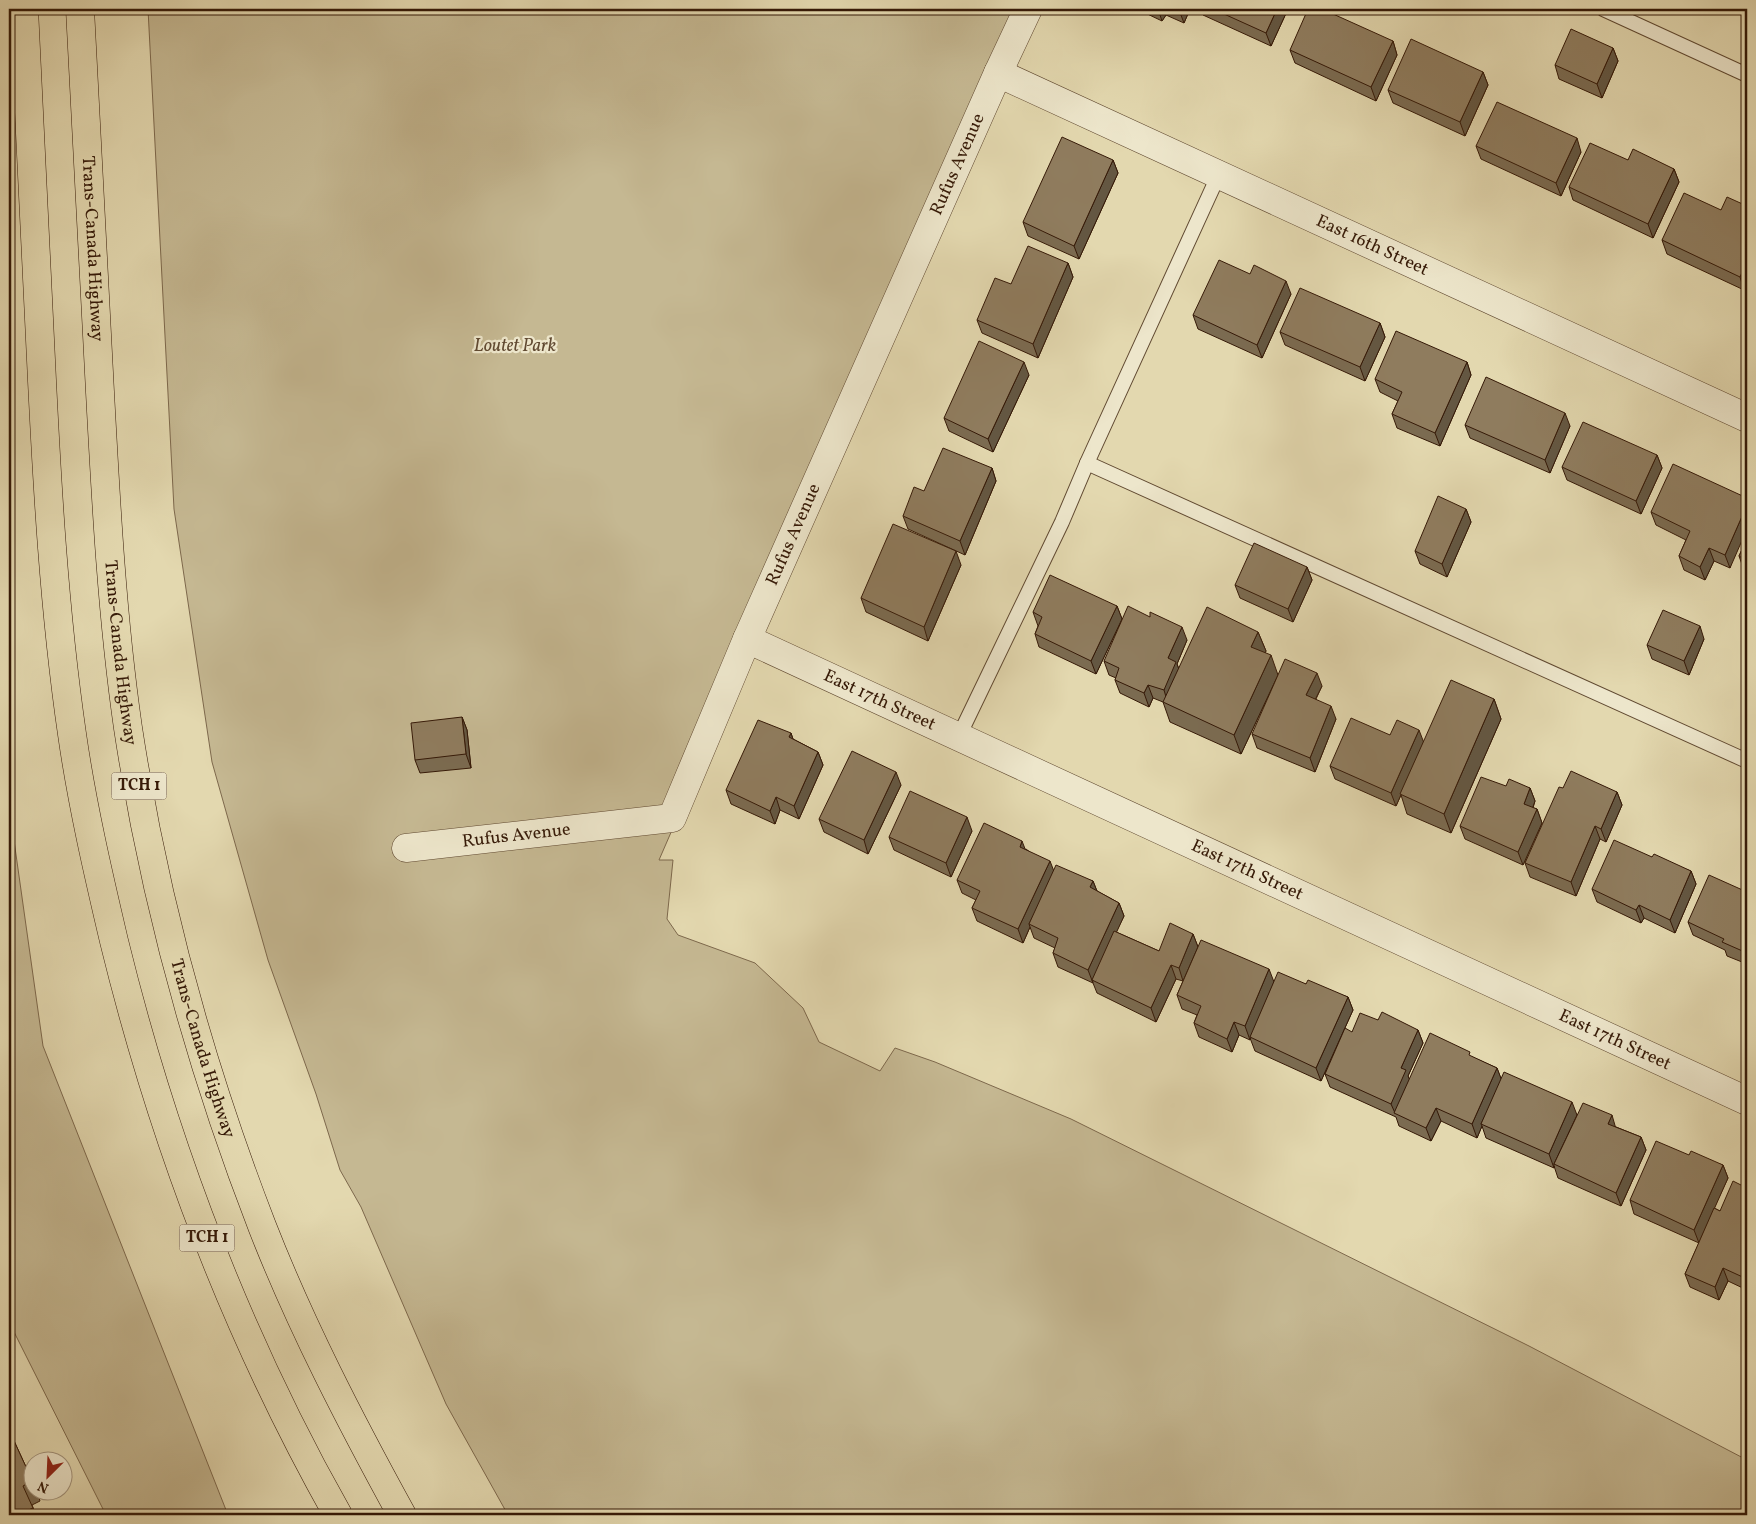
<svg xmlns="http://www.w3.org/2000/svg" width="1756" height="1524" font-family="Vollkorn,serif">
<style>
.green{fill:#c5b892;stroke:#7d684c}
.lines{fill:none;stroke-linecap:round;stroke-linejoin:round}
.lane-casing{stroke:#604931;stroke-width:16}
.street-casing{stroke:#604931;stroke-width:29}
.highway-casing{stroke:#351907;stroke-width:29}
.lane{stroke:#ede6cb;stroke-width:14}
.street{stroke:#ede6cb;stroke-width:28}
.highway{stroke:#e3d8af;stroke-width:28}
.wall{fill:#7b6b51;stroke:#351907}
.shaded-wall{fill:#645742;stroke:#351907}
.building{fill:#8f7c5e;stroke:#351907}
.labels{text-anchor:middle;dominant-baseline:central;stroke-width:4.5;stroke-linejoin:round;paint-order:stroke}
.shield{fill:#ede6cb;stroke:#6c5642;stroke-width:1}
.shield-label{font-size:16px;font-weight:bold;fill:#351907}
.street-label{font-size:18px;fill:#351907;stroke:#ede6cb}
.park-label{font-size:18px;font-style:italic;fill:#604931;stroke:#ede6cb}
</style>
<rect width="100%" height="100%" fill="#e3d8af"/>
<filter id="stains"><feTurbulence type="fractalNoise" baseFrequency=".004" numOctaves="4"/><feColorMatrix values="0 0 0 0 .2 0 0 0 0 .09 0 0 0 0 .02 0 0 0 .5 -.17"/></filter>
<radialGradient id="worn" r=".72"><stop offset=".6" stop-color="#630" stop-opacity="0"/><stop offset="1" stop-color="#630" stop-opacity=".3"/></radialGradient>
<g class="green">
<path d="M148,9H1029L659,860H673L667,919L678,935L755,963L803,1008L819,1042L880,1071L895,1048L935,1062L1071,1119L1529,1346L1747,1460V1515H508L446,1404L361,1207L340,1170L316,1094L268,960L212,762L174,509Z"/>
<path d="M9,805L43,1046L228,1515H106L9,1322Z"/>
</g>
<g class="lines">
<g class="lane-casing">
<g id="lane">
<path d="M1603,9L1747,75"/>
<path d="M1219,174L1087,463L1747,761"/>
<path d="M959,736L1062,522L1087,463"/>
</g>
</g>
<g class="street-casing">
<g id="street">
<path id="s1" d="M998,73L1747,418"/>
<path id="s2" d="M747,639L1747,1101"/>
<path id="s3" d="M406,848L672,818L747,639L998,73L1028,9"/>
</g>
</g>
<g class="highway-casing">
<g id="highway">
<path d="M24,9C29,126 35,243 41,360C47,485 54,610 72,734C82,804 98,873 114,941C163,1141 237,1336 338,1515"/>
<path id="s4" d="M80,9C87,137 93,264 100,392C106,504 112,617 128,728C154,898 200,1066 262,1226C301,1326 351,1422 402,1515"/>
</g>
</g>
<use href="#lane" class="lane"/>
<use href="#street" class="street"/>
<use href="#highway" class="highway"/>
</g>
<g class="wall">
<path d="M1137,9H1190L1184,23L1166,15L1162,21Z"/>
<path d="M1200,9H1288L1271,46L1203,15Z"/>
<path d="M1393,41L1397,55L1376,101L1295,63L1290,50Z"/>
<path d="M1613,48L1618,61L1602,98L1559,79L1555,65Z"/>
<path d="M1483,72L1488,85L1465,136L1393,103L1388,90Z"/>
<path d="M1476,146L1581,152L1561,196L1481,159Z"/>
<path d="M1113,160L1118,173L1079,259L1028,236L1023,222Z"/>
<path d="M1628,160L1674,169L1679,182L1653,238L1573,200L1569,187Z"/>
<path d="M1747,206V284L1744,290L1667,254L1662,240L1721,210Z"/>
<path d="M1068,263L1073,277L1038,358L982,333L977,320L1011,284Z"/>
<path d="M1291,294L1262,358L1198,329L1193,315Z"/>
<path d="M1380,323L1385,337L1365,381L1285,345L1280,332Z"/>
<path d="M1467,362L1471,375L1440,446L1397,428L1392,414L1398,401L1380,392L1375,379Z"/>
<path d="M1029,375L993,452L949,431L944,418Z"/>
<path d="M1465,425L1570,426L1550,473L1470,438Z"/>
<path d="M1657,455L1662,468L1641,514L1567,480L1562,467Z"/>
<path d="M992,468L996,481L965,555L908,529L903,516L924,491Z"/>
<path d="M1747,498L1730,568L1714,561L1705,580L1684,570L1679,556L1686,540L1656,525L1651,512Z"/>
<path d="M1466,509L1471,522L1447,577L1420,564L1415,551Z"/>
<path d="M1747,539V571L1744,570L1739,556Z"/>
<path d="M961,565L928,641L866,612L861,598Z"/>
<path d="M1307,567L1312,580L1293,622L1240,598L1235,585Z"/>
<path d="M1117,606L1122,619L1096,674L1039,647L1035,634L1038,626L1033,612Z"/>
<path d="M1258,632L1266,651L1265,653L1278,675L1241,754L1170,722L1163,702L1153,698L1149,707L1120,693L1115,680L1116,678L1109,675L1104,661L1187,640L1177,664L1179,669Z"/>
<path d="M1704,639L1689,675L1652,659L1647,645Z"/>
<path d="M1322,686L1316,699L1336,719L1315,772L1257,748L1252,734Z"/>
<path d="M1494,699L1501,719L1451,833L1407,814L1401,795L1396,806L1335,779L1330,766L1390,735L1424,742Z"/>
<path d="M462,717L467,730L471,768L420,773L415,760Z"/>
<path d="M791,733L793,739L818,752L823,765L799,819L780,810L775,824L731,804L726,790Z"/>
<path d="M901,785L868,854L824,832L819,819Z"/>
<path d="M1506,786L1530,788L1535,801L1533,808L1537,809L1542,823L1523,865L1465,839L1460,826Z"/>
<path d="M1563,788L1617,792L1622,805L1606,842L1600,839L1576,896L1530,877L1525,863Z"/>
<path d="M972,831L951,877L894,850L889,837Z"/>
<path d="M1026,849L1054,871L1093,881L1097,891L1119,903L1124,916L1116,932L1159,951L1193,934L1198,947L1274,981L1306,984L1348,997L1353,1010L1321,1081L1255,1051L1250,1038V1040L1239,1035L1232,1052L1199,1037L1194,1023L1197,1015L1182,1009L1177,995L1183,981L1176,979L1156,1022L1097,993L1093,983L1058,967L1053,953L1055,948L1034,938L1030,927L1023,943L977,921L972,908L976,900L962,893L957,880Z"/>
<path d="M1652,857L1691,871L1696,884L1675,933L1644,918L1641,923L1597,902L1592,889Z"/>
<path d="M1747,892V964L1727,956L1725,950L1693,935L1688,922Z"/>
<path d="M1378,1020L1418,1030L1423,1043L1408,1076L1409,1079L1472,1057L1497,1068L1501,1079L1577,1115L1616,1127L1641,1137L1646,1150L1621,1206L1558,1178L1554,1166V1168L1486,1138L1482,1126L1477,1138L1441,1121L1431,1141L1399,1126L1396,1117L1330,1087L1325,1074L1352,1032Z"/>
<path d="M1689,1155L1723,1165L1728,1178L1714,1208L1720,1211L1747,1188V1290L1728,1281L1719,1300L1690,1287L1685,1274L1699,1243L1634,1214L1630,1200Z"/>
<path d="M9,1430L32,1480V1492H37L40,1501L32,1505L36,1515H9Z"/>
</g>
<g class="shaded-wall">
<path d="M1158,9H1163L1166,15L1162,21Z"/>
<path d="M1179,9H1190L1184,23L1179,10Z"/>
<path d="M1277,9H1288L1271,46L1266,33Z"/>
<path d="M1393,41L1397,55L1376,101L1371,87Z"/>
<path d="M1613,48L1618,61L1602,98L1597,84Z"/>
<path d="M1483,72L1488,85L1465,136L1460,122Z"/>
<path d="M1577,138L1581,152L1561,196L1556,183Z"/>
<path d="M1113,160L1118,173L1079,259L1074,246Z"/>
<path d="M1674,169L1679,182L1653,238L1648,224Z"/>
<path d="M1747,261V284L1744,290L1740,277Z"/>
<path d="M1068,263L1073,277L1038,358L1033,344Z"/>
<path d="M1286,281L1291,294L1262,358L1257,345Z"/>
<path d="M1380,323L1385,337L1365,381L1360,367Z"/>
<path d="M1024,362L1029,375L993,452L988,439Z"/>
<path d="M1467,362L1471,375L1440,446L1435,433Z"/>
<path d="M1565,413L1570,426L1550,473L1545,460Z"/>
<path d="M1657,455L1662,468L1641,514L1636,501Z"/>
<path d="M992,468L996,481L965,555L960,541Z"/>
<path d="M1747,505V529L1730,568L1725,555Z"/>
<path d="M1466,509L1471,522L1447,577L1442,564Z"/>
<path d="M1709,548L1714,561L1705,580L1700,567Z"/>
<path d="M956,551L961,565L928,641L924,627Z"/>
<path d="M1307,567L1312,580L1293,622L1288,609Z"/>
<path d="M1117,606L1122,619L1096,674L1091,661Z"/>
<path d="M1700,626L1704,639L1689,675L1684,661Z"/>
<path d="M1182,627L1187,640L1177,664L1181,675L1168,704L1164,690L1168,658Z"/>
<path d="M1258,632L1266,651L1258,666L1251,647Z"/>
<path d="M1271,655L1278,675L1241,754L1234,735Z"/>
<path d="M1317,673L1322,686L1311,708L1306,695Z"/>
<path d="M1148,685L1153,698L1149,707L1144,693Z"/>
<path d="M1494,699L1501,719L1451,833L1444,814Z"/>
<path d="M1331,706L1336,719L1315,772L1310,758Z"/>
<path d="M462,717L467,730L471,768L466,754Z"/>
<path d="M1419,730L1424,743L1396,806L1391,793Z"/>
<path d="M791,733L795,746L789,737Z"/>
<path d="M818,752L823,765L799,819L794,806Z"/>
<path d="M896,772L901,785L868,854L864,840Z"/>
<path d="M1530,788L1535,801L1529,818L1524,804Z"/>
<path d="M1617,792L1622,805L1606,842L1601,829Z"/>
<path d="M776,797L780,810L775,824L770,811Z"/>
<path d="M1537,809L1542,823L1523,865L1518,852Z"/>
<path d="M967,817L972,831L951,877L946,863Z"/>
<path d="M1595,826L1600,839L1576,896L1571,882Z"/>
<path d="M1022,841L1027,854L1020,847Z"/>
<path d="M1050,861L1055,874L1029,924L1030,927L1023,943L1018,929Z"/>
<path d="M1691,871L1696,884L1675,933L1670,920Z"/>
<path d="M1093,881L1098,894L1090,887Z"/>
<path d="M1119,903L1124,916L1094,981L1092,980L1093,983L1088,970Z"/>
<path d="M1639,905L1644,918L1641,923L1636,910Z"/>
<path d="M1193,934L1198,947L1183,981L1179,968Z"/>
<path d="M1171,965L1176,979L1156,1022L1151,1008Z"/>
<path d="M1269,969L1274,982L1250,1040L1245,1026Z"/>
<path d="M1348,997L1353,1010L1321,1081L1316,1068Z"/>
<path d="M1234,1022L1239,1035L1232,1052L1227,1039Z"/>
<path d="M1418,1030L1423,1043L1408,1076L1411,1083L1395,1113L1391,1104L1401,1068Z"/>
<path d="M1497,1068L1502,1081L1481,1124L1482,1126L1477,1138L1472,1124Z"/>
<path d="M1572,1102L1577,1115L1554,1164V1168L1549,1154Z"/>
<path d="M1436,1108L1441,1121L1431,1141L1426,1128Z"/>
<path d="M1612,1115L1616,1129L1608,1124Z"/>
<path d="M1641,1137L1646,1150L1621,1206L1616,1193Z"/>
<path d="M1723,1165L1728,1178L1699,1243L1694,1230Z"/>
<path d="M1723,1268L1728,1281L1719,1300L1715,1287Z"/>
</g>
<g class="building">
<path d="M1213,9H1277L1266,33Z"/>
<path d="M1308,9H1322L1393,41L1371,87L1290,50Z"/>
<path d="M1571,29L1613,48L1597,84L1555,65Z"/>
<path d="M1411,39L1483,72L1460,122L1388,90Z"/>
<path d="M1497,102L1577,138L1556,183L1476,146Z"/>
<path d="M1062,137L1113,160L1074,246L1023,222Z"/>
<path d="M1590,143L1628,160L1633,149L1674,169L1648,224L1569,187Z"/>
<path d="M1684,193L1721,210L1727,197L1747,206V261L1740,277L1662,240Z"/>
<path d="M1028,246L1068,263L1033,344L977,320L995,278L1011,284Z"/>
<path d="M1219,260L1250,274L1254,265L1286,281L1257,345L1193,315Z"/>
<path d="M1300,288L1380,323L1360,367L1280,332Z"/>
<path d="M1396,331L1467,362L1435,433L1392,414L1402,392L1375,379Z"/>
<path d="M979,341L1024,362L988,439L944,418Z"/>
<path d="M1486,377L1565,413L1545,460L1465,425Z"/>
<path d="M1583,422L1657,455L1636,501L1562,467Z"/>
<path d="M943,448L992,468L960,541L903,516L914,487L924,491Z"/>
<path d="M1673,464L1747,498V505L1725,555L1709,548L1700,567L1679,556L1690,531L1651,512Z"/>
<path d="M1438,496L1466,509L1442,564L1415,551Z"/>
<path d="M893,524L956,551L924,627L861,598Z"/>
<path d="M1747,539V561L1739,556Z"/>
<path d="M1254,543L1307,567L1288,609L1235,585Z"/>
<path d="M1050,575L1117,606L1091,661L1035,634L1042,617L1033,612Z"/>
<path d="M1128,606L1150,617V612L1182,627L1168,658L1176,662L1164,690L1148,685L1144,693L1115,680L1119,668L1104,661Z"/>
<path d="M1207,607L1258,632L1251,647L1271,655L1234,735L1163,702Z"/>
<path d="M1663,610L1700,626L1684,661L1647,645Z"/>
<path d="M1285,659L1317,673L1306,695L1331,706L1310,758L1252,734Z"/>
<path d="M1451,680L1494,699L1444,814L1400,794Z"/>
<path d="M462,717L466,754L415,760L411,723Z"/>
<path d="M1351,718L1390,735L1397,720L1419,730L1391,793L1330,766Z"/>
<path d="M758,720L791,733L789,737L818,752L794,806L776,797L770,811L726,790Z"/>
<path d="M852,751L896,772L864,840L819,819Z"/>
<path d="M1571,771L1617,792L1601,829L1595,826L1571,882L1525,863L1559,787L1563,788Z"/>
<path d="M1481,777L1506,786L1509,779L1530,788L1524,804L1537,809L1518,852L1460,826Z"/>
<path d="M910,791L967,817L946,863L889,837Z"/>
<path d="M984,823L1022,841L1020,847L1050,861L1018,929L972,908L980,891L957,880Z"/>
<path d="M1614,840L1652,857L1654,854L1691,871L1670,920L1639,905L1636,910L1592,889Z"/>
<path d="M1056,865L1093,881L1090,887L1119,903L1088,970L1053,953L1058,938L1029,924Z"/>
<path d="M1709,875L1747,892V953L1722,942L1724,939L1688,922Z"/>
<path d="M1170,923L1193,934L1179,968L1171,965L1151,1008L1092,980L1114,931L1159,951Z"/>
<path d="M1201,940L1269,969L1245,1026L1234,1022L1227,1039L1194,1023L1201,1006L1177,995Z"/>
<path d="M1278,972L1306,984L1308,980L1348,997L1316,1068L1250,1037Z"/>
<path d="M1382,1012L1418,1030L1401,1068L1406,1070L1391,1104L1325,1074L1345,1028L1352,1032L1360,1013L1378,1020Z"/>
<path d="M1430,1033L1470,1052L1469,1055L1497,1068L1472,1124L1436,1108L1426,1128L1394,1113Z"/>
<path d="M1504,1072L1572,1102L1549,1154L1481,1124Z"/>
<path d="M1583,1103L1612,1115L1608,1124L1641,1137L1616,1193L1554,1164Z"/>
<path d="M1656,1141L1689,1155L1691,1151L1723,1165L1694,1230L1630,1200Z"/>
<path d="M1733,1181L1747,1188V1279L1723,1268L1715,1287L1685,1274L1714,1208L1720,1211Z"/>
<path d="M9,1430L32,1480V1481L23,1486L33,1508L17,1515H9Z"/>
</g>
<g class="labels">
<g class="shield">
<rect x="111.5" y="772.5" width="55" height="27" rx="4"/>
<rect x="179.5" y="1224.5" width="55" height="27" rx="4"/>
</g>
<g class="shield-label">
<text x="139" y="786">TCH 1</text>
<text x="207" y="1238">TCH 1</text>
</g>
<g class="street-label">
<text stroke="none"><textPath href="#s3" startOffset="981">Rufus Avenue</textPath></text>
<text stroke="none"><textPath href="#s1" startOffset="412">East 16th Street</textPath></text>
<text stroke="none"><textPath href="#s4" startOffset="240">Trans-Canada Highway</textPath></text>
<text stroke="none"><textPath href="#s3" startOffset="576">Rufus Avenue</textPath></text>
<text stroke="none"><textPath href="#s4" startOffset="645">Trans-Canada Highway</textPath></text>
<text stroke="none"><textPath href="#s2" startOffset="146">East 17th Street</textPath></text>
<text stroke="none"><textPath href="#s3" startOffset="111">Rufus Avenue</textPath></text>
<text stroke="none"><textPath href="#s2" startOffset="551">East 17th Street</textPath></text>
<text stroke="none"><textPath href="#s2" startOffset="956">East 17th Street</textPath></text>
<text stroke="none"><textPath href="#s4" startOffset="1050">Trans-Canada Highway</textPath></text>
</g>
<g class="park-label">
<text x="515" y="346">Loutet Park</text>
</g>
</g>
<rect width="1756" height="1524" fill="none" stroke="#e3d8af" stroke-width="30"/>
<rect x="10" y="10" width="1736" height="1504" fill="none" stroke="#351907" stroke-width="2.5"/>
<rect x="15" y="15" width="1726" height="1494" fill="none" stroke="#351907"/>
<g transform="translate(48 1476) rotate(204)"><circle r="24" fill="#ede6cb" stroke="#a3947d"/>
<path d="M0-4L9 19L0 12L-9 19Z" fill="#8f2418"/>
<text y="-8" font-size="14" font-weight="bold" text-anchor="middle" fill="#351907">N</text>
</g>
<rect width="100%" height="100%" filter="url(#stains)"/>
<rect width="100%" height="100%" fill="url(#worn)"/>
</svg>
